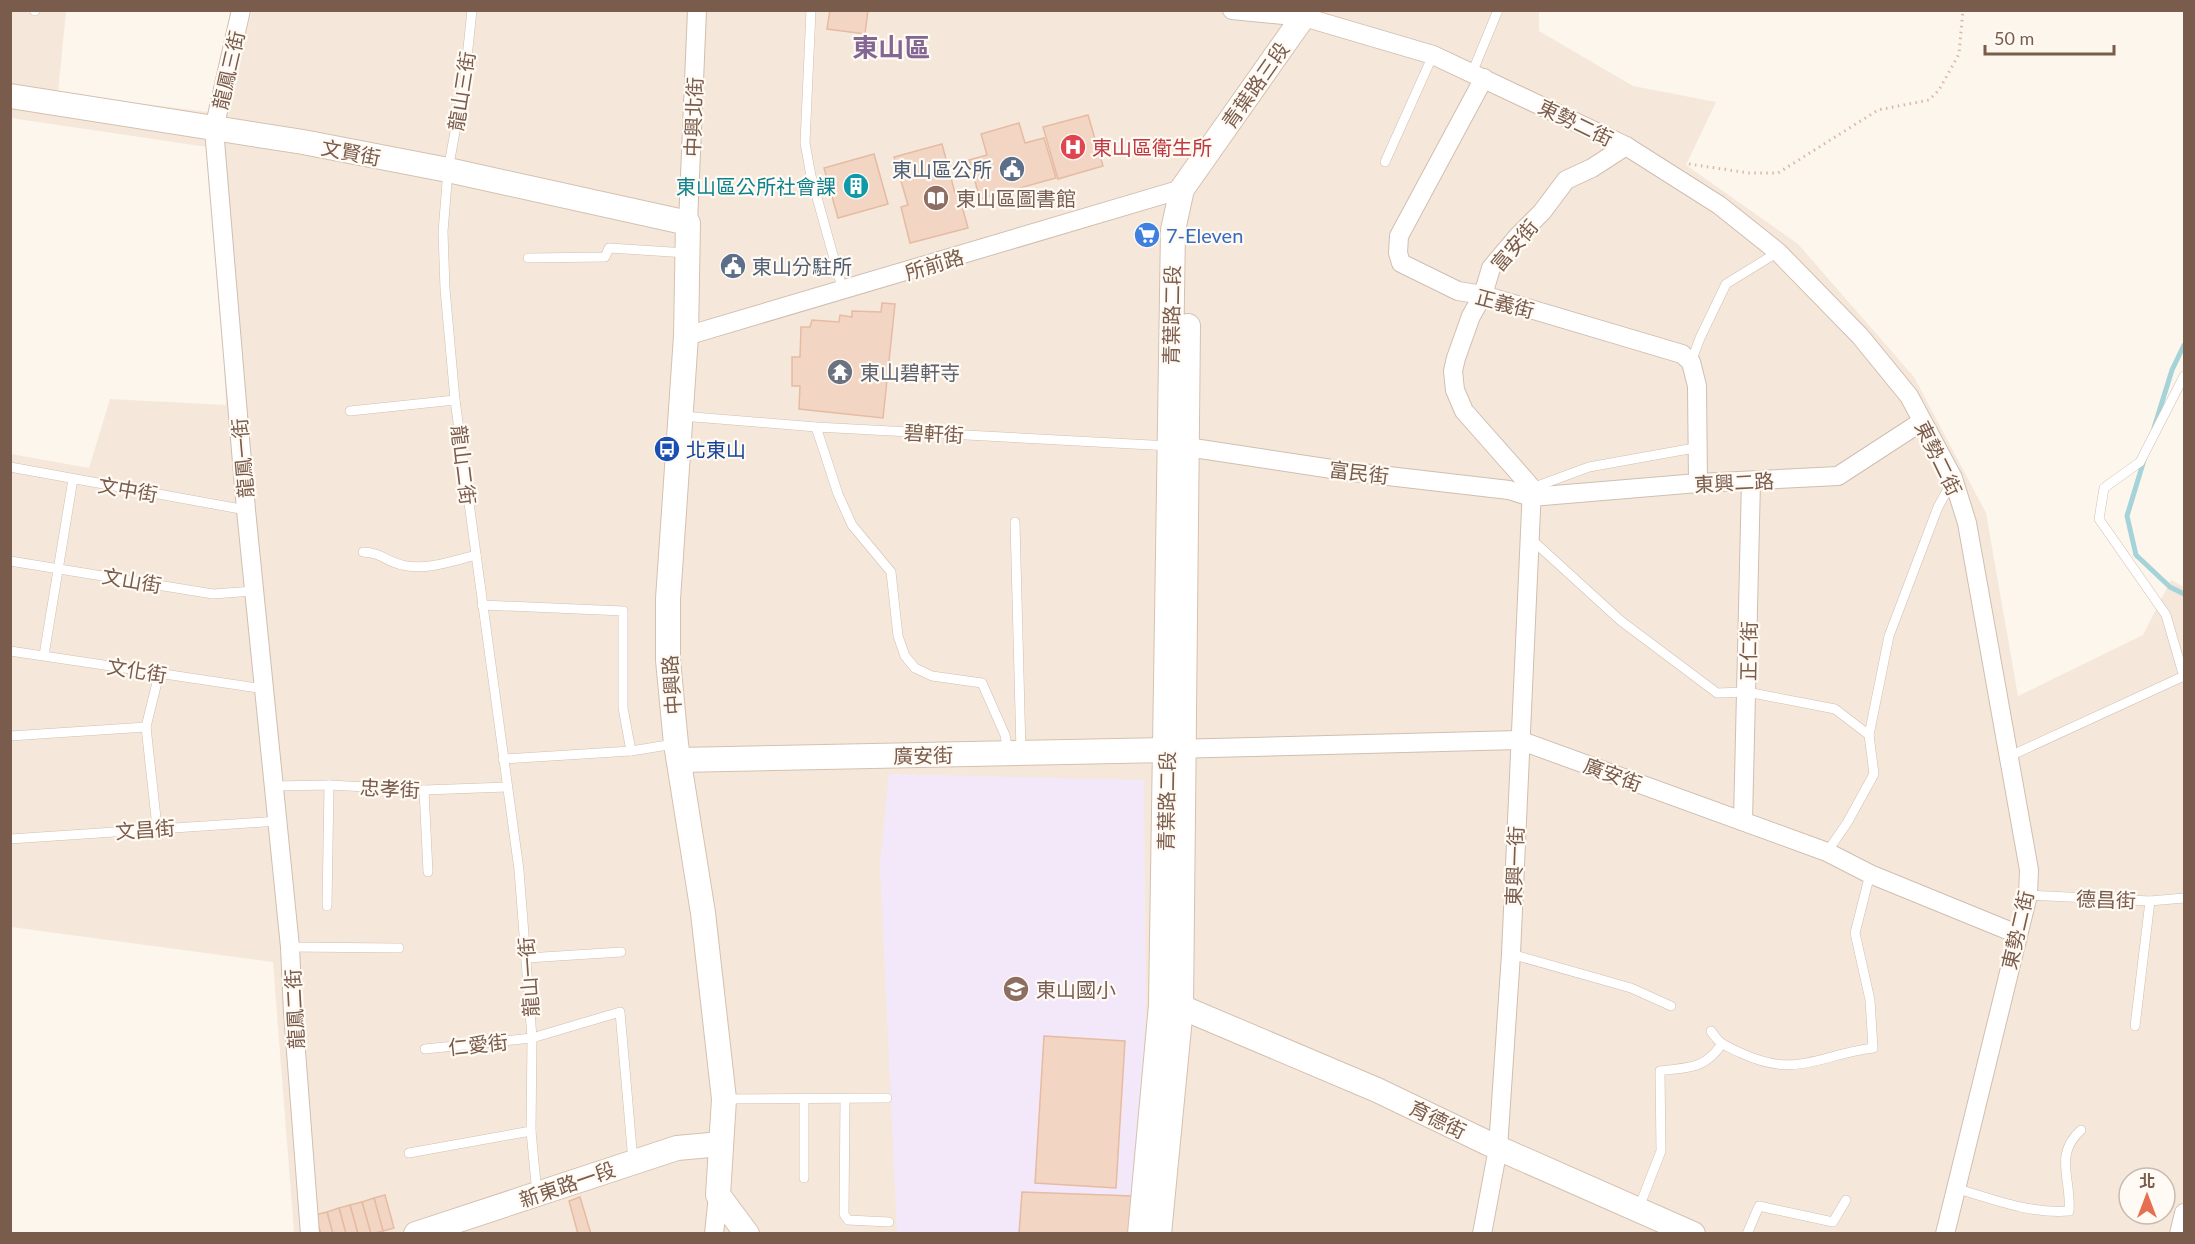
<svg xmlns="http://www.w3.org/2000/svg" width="2195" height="1244" font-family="Lato,'Noto Sans TC',sans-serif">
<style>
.residential{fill:#f5e8da;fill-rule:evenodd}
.education{fill:#f3e8fa}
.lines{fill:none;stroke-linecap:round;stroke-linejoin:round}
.stream{stroke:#a5d3da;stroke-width:5}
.building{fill:#f3d5c3;stroke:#e6bba3;stroke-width:1.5}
.lane-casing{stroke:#d1beb0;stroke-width:10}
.street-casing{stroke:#d1beb0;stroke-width:20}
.secondary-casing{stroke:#d6c0b0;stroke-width:26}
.path{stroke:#d9b8a5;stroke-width:3;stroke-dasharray:1.5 4.5;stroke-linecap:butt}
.lane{stroke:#fff;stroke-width:9}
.street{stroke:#fff;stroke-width:18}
.secondary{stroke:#fff;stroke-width:24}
.labels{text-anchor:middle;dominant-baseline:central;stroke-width:4.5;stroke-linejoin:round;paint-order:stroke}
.street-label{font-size:20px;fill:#7a5c4d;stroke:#fffaf3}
.health-label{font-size:20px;fill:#be3a42;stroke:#fffaf3;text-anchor:start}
.service-label{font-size:20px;fill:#4e5e75;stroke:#fffaf3;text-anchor:end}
.culture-label{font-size:20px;fill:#0d838f;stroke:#fffaf3;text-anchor:end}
.education-label{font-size:20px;fill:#785e54;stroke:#fffaf3;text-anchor:start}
.shop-label{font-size:20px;fill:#366cbe;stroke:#fffaf3;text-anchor:start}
.worship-label{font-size:20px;fill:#5b616d;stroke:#fffaf3;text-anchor:start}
.transit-label{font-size:20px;fill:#164399;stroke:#fffaf3;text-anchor:start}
.district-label{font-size:26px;font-weight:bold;fill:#846695;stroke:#fffaf3}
</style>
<rect width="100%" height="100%" fill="#fdf6ec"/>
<path class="residential" d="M11,11H66L58,93L224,114L252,11H1539V31L1633,86L1716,102L1686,165L1798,244L1914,377L1986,513L2018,696L2143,635L2171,580L2184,587V1233H294L273,962L11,927V454L89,468L110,399L226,405L214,148L11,118ZM2129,1178H2165V1214H2129Z"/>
<path class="education" d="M889,774L1144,780L1146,1014L1133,1196L1022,1192L1019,1233H897L880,865Z"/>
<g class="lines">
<g class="stream">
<path d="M2154,428L2172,370L2184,345"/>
<path d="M2144,460L2127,516L2136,555L2170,587L2184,594"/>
</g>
</g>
<g class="building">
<path d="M830,10H868L865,34L827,29Z"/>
<path d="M1088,115L1103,166L1058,179L1043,127Z"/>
<path d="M1019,123L1025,143L1044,138L1056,178L980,199L969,160L987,155L981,134Z"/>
<path d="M942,144L955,193L964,191L968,204L962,206L968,228L910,243L901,207L908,205L894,157Z"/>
<path d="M874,154L888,204L838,218L824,168Z"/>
<path d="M882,303L895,304L883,418L799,409L800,386H792V357H800L801,327H810L812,320L839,322L840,315L852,317V311L881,312Z"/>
<path d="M1044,1036L1125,1041L1116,1188L1035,1183Z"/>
<path d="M1022,1192L1133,1196L1131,1234H1019Z"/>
<path d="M385,1195L394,1228L383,1231L374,1198Z"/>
<path d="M580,1197L591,1234H578L569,1201Z"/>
<path d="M374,1198L383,1231L371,1234L362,1202Z"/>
<path d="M362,1202L371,1234H358L350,1205Z"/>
<path d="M350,1205L358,1234H346L339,1208Z"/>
<path d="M339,1208L346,1234H333L327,1212Z"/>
<path d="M327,1212L333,1234H321L315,1215Z"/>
</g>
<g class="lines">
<g class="lane-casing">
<g id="lane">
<path d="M34,10L35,11"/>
<path d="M472,10L465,77L448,170L443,232L445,289L455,400L519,870L532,1038L531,1131L537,1194"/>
<path d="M811,10L805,143L811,176L843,291"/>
<path d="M1472,73L1498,10"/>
<path d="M1385,162L1433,55"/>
<path d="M528,258L605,257L609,248L687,253"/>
<path d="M1691,362L1700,338L1726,284L1778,252"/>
<path d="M2184,376L2140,462L2104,488L2099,519L2166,615L2184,677"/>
<path d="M350,411L455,400"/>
<path d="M682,416L816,427L1170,446"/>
<path d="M816,427L838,494L852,525L891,572L898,636L905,656L915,668L932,676L982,683L1005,735L1008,752"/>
<path d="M10,467L246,510"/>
<path d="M1532,488L1589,467L1700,447"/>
<path d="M1015,522L1021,751"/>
<path d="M1531,539L1621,621L1717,693L1747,692L1835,709L1869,735L1874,774L1847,823L1827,852"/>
<path d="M363,552C382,553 385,561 402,565C425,571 453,561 476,555"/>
<path d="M10,561L213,594L254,591"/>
<path d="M482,605L623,611V708L631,751"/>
<path d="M10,651L264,689"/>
<path d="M44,655L73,479"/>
<path d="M1869,735L1889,636L1938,507L1953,480"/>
<path d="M10,736L146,727"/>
<path d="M2010,756L2184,676"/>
<path d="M503,759L631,751L674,744"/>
<path d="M273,786L329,785L424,790L507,787"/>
<path d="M424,790L428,872"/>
<path d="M157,827L146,727L159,674"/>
<path d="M10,839L279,821"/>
<path d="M2028,895L2150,901L2184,898"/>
<path d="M327,906L329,785"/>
<path d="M290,947L399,948"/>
<path d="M1511,954L1631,988L1671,1006"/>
<path d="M527,958L621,952"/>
<path d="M2135,1026L2150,901"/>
<path d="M1711,1031C1720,1045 1726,1046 1741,1053C1797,1079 1818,1055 1873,1048L1870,1000L1855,933L1870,874"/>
<path d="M425,1049L532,1038L620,1012L633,1161"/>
<path d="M724,1099L887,1098"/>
<path d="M845,1099L844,1214L848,1220L889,1222"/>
<path d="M409,1153L531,1131"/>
<path d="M804,1178V1099"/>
<path d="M1955,1188C1992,1199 2030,1214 2069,1211C2072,1180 2053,1155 2081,1130"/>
<path d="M1638,1210L1661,1151L1660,1071C1687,1067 1704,1070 1721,1045"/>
<path d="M1747,1234L1759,1206L1833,1222L1846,1200"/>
</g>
</g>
<g class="street-casing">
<g id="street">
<path d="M241,10L214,129L246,510L290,947L293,1012L310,1234"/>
<path d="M1232,10L1304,17L1433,55L1626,146L1719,205L1778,252L1860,336L1909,396L1953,478L1967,523L2029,870L2028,895L1945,1234"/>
<path d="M1484,78L1399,236L1398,253L1401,263L1458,291L1483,295L1682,354L1691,362L1697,386L1698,483"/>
<path d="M688,223L697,10"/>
<path d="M686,336L1182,189"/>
<path d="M1187,447L1345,471L1509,490L1531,497L1698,483L1838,476L1921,422"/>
<path d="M1172,749L1519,740L1827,852L1870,874L2017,934"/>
<path d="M1743,821L1751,481"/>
<path d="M714,1234L718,1195"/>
<path d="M1482,1234L1498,1148L1511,954L1532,488L1464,411L1455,390L1453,371L1456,358L1471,316L1483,295L1491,268L1518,236L1542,212L1566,180L1592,168L1626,146"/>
<path d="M2179,1234L2184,1213"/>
</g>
</g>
<g class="secondary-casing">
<g id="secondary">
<path d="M10,96L303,142L448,170L688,223L686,336L668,599V660L676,744L703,913L724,1099L718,1195L747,1234"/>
<path d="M679,760L1167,750"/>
<path d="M1167,1006L1181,1007L1377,1090L1498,1148L1693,1234"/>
<path d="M416,1234L677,1148L721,1144"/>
<path d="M1140,1234L1161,1005L1173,230L1182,189L1308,10"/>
<path d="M1159,1234L1181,1007L1188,326"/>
</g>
</g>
<path class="path" d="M1689,164L1749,173H1778L1878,110L1929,100L1939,90L1959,54L1963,10"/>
<use href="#lane" class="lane"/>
<use href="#street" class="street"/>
<use href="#secondary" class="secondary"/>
</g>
<defs>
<g id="hospital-disc" transform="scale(1.35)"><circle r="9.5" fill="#e0444e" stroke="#fffaf3"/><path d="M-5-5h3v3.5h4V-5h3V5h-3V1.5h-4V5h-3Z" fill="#fff"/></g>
<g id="civic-disc" transform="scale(1.35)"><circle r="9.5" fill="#5c6f8a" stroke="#fffaf3"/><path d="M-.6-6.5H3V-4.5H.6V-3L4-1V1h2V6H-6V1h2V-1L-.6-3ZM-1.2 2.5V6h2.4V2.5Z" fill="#fff"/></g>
<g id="building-disc" transform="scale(1.35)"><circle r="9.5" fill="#0f9aa8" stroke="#fffaf3"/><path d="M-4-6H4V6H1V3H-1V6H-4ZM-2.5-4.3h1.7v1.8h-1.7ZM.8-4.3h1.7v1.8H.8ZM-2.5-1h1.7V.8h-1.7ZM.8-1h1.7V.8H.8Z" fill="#fff"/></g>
<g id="library-disc" transform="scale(1.35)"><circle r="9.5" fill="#8d6e63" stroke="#fffaf3"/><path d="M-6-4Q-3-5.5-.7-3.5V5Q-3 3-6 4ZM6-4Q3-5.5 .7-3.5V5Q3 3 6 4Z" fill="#fff"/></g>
<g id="supermarket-disc" transform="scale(1.35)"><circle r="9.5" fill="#3f7fe0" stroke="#fffaf3"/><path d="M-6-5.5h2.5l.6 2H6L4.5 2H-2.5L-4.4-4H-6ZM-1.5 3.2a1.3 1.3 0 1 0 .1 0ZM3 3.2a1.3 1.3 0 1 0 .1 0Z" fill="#fff"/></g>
<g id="temple-disc" transform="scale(1.35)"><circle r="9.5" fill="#6b7280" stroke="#fffaf3"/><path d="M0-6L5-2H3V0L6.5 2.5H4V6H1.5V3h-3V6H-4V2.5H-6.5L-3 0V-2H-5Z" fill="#fff"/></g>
<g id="bus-disc" transform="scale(1.35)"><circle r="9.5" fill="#1a4fb4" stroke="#fffaf3"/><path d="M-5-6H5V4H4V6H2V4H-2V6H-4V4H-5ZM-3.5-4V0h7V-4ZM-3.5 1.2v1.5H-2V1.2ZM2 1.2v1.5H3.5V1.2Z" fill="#fff"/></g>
<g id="school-disc" transform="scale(1.35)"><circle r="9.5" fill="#8d6e63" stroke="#fffaf3"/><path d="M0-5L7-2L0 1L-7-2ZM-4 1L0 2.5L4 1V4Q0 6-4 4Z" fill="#fff"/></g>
</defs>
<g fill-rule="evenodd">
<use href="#hospital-disc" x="1073" y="147"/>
<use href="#civic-disc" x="1012" y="169"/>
<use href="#building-disc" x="856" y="186"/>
<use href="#library-disc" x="936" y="198"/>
<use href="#supermarket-disc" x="1147" y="235"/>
<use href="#civic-disc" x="733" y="266"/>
<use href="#temple-disc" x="840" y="372"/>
<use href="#bus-disc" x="667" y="449"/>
<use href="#school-disc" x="1016" y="989"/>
</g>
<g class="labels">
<g class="street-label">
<text transform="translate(228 70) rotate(-77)">龍鳳三街</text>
<text transform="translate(1255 85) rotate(-55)">青葉路三段</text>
<text transform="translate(461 91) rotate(-81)">龍山三街</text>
<text transform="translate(693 117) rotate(-88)">中興北街</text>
<text transform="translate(1576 122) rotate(26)">東勢二街</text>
<text transform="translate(351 152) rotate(11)">文賢街</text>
<text transform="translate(1514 245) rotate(-50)">富安街</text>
<text transform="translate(934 264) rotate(-17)">所前路</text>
<text transform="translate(1505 303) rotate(15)">正義街</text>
<text transform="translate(1171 315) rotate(-89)">青葉路二段</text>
<text transform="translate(934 433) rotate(3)">碧軒街</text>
<text transform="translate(242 458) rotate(-95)">龍鳳一街</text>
<text transform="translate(1939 458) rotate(64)">東勢二街</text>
<text transform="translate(464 465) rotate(83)">龍山二街</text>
<text transform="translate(1359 472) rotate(7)">富民街</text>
<text transform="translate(1734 482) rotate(-3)">東興二路</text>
<text transform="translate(128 489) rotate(10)">文中街</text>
<text transform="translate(132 580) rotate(10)">文山街</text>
<text transform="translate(1748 651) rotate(-89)">正仁街</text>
<text transform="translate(137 670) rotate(9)">文化街</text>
<text transform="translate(671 685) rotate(-94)">中興路</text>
<text transform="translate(923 755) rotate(-1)">廣安街</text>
<text transform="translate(1613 774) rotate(20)">廣安街</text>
<text transform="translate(390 788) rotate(3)">忠孝街</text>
<text transform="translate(1166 801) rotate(-89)">青葉路二段</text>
<text transform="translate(145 829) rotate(-4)">文昌街</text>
<text transform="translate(1514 866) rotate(-88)">東興一街</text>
<text transform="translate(2106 899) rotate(2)">德昌街</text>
<text transform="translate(2017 930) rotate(-77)">東勢二街</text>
<text transform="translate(528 977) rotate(-94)">龍山一街</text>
<text transform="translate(294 1009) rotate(-93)">龍鳳二街</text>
<text transform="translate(478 1044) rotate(-6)">仁愛街</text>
<text transform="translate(1438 1119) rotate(26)">育德街</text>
<text transform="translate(567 1184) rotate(-19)">新東路一段</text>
</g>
<g class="health-label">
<text x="1092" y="147">東山區衛生所</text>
</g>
<g class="service-label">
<text x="992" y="169">東山區公所</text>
<text x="752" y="266" text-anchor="start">東山分駐所</text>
</g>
<g class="culture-label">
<text x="836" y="186">東山區公所社會課</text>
</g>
<g class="education-label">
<text x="956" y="198">東山區圖書館</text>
<text x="1036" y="989">東山國小</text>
</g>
<g class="shop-label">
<text x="1166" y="235">7-Eleven</text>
</g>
<g class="worship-label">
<text x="860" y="372">東山碧軒寺</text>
</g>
<g class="transit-label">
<text x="686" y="449">北東山</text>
</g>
<g class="district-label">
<text x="891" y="47">東山區</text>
</g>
</g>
<rect width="2195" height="1244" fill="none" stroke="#7a5c4d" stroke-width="24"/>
<g transform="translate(2147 1196)"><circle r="28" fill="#fffaf3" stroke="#cabbb1" stroke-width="1.5"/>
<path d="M0-4.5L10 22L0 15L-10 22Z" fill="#e76f51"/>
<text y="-9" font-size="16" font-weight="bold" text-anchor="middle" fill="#7a5c4d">北</text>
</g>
<path d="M1985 45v9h129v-9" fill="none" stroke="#7a5c4d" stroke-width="3"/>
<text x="1994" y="45" font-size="18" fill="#7a5c4d" stroke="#fffaf3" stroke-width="4.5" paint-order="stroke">50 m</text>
</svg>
